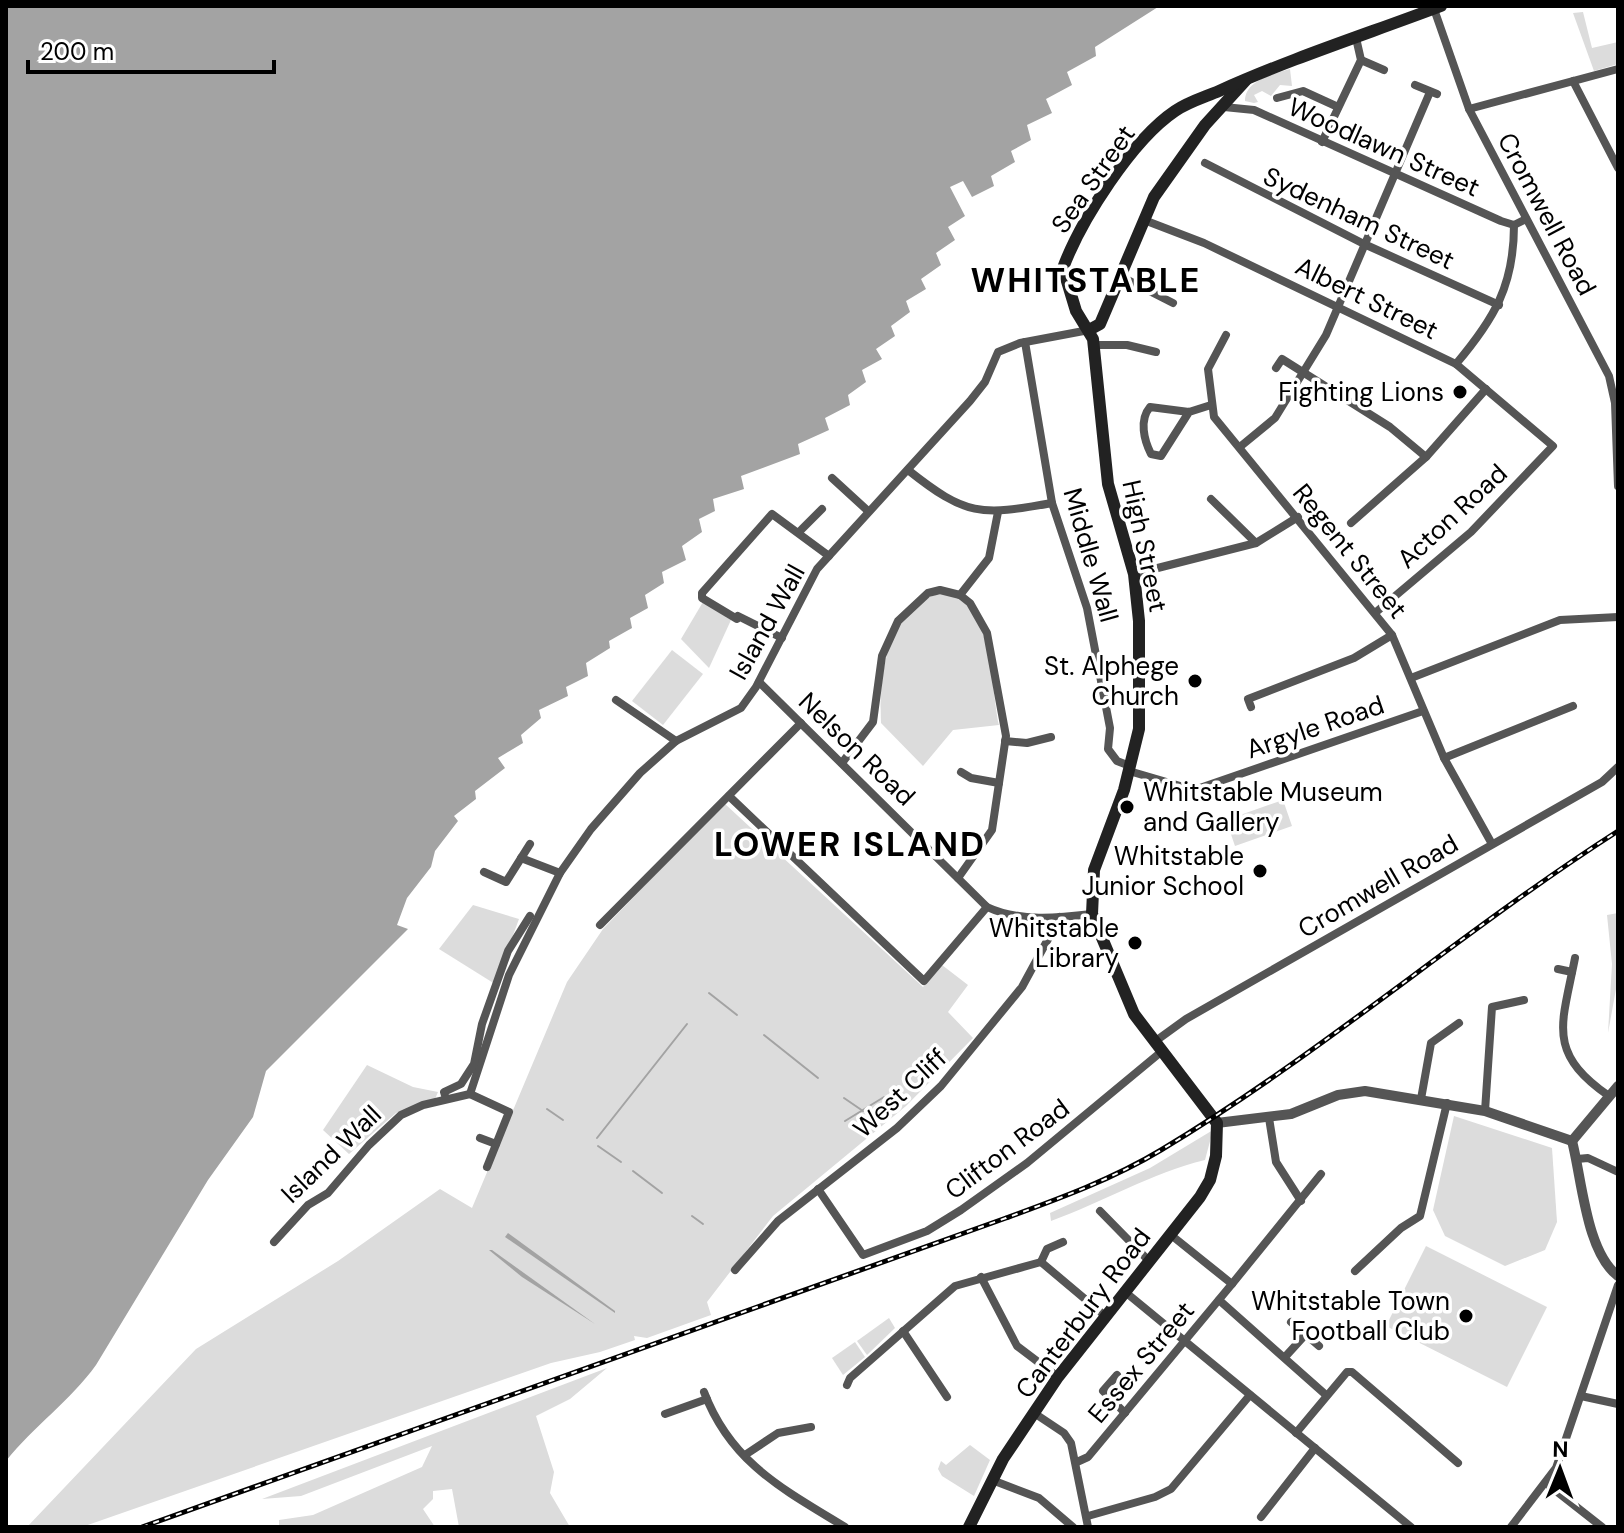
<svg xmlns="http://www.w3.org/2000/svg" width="1624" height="1533" font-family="'DM Sans',sans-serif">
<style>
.green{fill:#dcdcdc}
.water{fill:#a3a3a3}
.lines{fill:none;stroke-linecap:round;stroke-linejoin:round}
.stream{stroke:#a3a3a3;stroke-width:2}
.minor{stroke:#555;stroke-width:8}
.tertiary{stroke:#555;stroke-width:10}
.secondary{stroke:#222;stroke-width:12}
.rail-casing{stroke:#000;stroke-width:5}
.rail{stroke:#fff;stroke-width:2;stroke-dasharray:6;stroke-linecap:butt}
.poi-dot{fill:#000;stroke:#fff;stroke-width:3}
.labels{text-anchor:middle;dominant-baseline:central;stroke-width:7;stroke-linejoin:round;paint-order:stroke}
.street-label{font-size:26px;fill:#000;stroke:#fff}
.poi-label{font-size:26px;fill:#000;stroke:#fff;text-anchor:end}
.district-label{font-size:34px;font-weight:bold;letter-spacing:2px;fill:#000;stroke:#fff}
</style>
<rect width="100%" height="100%" fill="#fff"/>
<g class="green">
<path d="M1583,12L1592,48L1618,42V64L1594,71L1573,13Z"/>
<path d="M1290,69L1292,86L1280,85L1271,96L1262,91L1254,95L1258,102L1254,103L1245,101C1245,80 1274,74 1290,69Z"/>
<path d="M940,594C993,591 991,691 999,725L953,730L923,766L881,723C879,680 886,605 940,594Z"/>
<path d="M703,602L731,620L709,668L681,639Z"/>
<path d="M672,650L703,674L663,725L632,701Z"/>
<path d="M1283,800L1292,826L1235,846L1226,820Z"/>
<path d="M724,803L923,987L942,965L968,985L948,1012L973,1038L906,1106L773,1216L707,1302L711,1315L647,1338L634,1336L635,1340L600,1352L551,1363L82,1527H27L196,1349L338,1261L440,1189L472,1208L567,982L603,929Z"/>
<path d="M473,905L519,919L495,984L439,949Z"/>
<path d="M1618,913V978L1608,1033L1612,964L1607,915Z"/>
<path d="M367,1065L413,1087L438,1092L435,1099L396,1113L349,1154L323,1130Z"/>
<path d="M1454,1116L1552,1148L1557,1222L1545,1250L1505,1266L1445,1236L1433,1210Z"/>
<path d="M1213,1130L1205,1160C1152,1173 1103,1202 1051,1221L1050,1213L1150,1168Z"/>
<path d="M1426,1246L1547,1307L1507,1387L1386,1326Z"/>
<path d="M889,1318L895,1328L867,1355L857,1341Z"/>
<path d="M855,1342L865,1357L843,1375L832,1358Z"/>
<path d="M607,1368L570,1399L536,1416L554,1472L550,1493L570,1527H459L452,1489L433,1491V1499L423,1509L435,1527H279V1520L313,1515L422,1467L432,1446L301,1496L262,1499Z"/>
<path d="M970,1445L990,1460L974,1496L942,1476L938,1469L941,1461L946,1465Z"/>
</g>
<g class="water">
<path d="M6,6L1158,7L1095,47L1096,56L1067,72L1072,85L1046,99L1052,113L1027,125L1031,140L1011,151L1015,162L991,176L994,186L972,197L963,181L950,187L965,216L948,227L955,240L936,253L941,265L921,279L926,289L906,301L910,312L891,326L895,336L876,349L882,359L862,370L866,382L848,395L850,405L825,418L829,430L798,444L800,454L741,476L744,489L713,499L715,511L699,519L702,532L682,546L686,560L662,572L664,583L645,595L648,608L630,618L632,628L609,641L610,648L586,663L588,676L566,687L568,696L539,710L541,718L521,735L523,743L498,758L505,768L475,791L476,799L454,816L458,821L435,851L431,867L407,898L397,925L408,929L266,1071L253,1117L208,1180L96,1365C70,1401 34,1426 6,1461Z"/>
<path d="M508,1233L615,1311V1313L505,1237Z"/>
<path d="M489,1250H492L595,1324L522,1277Z"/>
</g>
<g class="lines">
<g class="stream">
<path d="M709,993L737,1015"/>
<path d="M764,1035L818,1078"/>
<path d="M844,1098L863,1111"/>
<path d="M547,1109L563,1120"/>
<path d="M845,1121L884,1097"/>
<path d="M597,1138L687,1024"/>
<path d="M598,1146L621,1162"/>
<path d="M633,1171L662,1193"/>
<path d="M692,1216L703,1224"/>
</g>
<g class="minor">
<path d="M1434,9L1469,109L1609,376L1615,403L1618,486"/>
<path d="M1361,60L1384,70"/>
<path d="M1573,81L1618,168"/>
<path d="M1415,85L1437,94"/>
<path d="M1277,98L1303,91L1338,107"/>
<path d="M1224,107L1254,110L1501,221L1514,225L1526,219"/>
<path d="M1469,109L1618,69"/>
<path d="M1322,142L1361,60L1356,38"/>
<path d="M1205,163L1364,244L1499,305"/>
<path d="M1144,220L1204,243L1456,364L1553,446L1471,532L1375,613"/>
<path d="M1120,276L1173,303"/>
<path d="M1226,335L1208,369L1214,417L1392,635L1444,758L1492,844"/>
<path d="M1025,342L1052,503L1087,608L1110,728L1108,749L1117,761L1130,766"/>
<path d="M1094,345H1127L1156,352"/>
<path d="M1456,364C1494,319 1514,286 1514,225"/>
<path d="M1276,368L1282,359L1390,427L1426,457"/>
<path d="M1189,412L1161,456L1151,454C1144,440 1139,420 1150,407L1189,412L1211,405"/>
<path d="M1241,446L1275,418L1326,335L1430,92"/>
<path d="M908,470C966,516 980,516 1052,503"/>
<path d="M832,478L868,511"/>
<path d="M1211,499L1256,543"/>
<path d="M1351,523L1426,457L1486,389"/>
<path d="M799,532L822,509"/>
<path d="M1134,574L1256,543L1298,517"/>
<path d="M960,595L989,558L998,512"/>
<path d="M782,638L738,616L737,619L702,598V593L772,514L829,556"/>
<path d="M1411,678L1560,620L1618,617"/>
<path d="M759,682L987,907C1019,922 1058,918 1092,914"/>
<path d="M616,700L676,741"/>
<path d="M1251,707L1248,699L1354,658L1392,635"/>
<path d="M1005,741L1027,743L1051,737"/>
<path d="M1444,758L1573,706"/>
<path d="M842,763L873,722L882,656L898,621L928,593L940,590L960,595L970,603L987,633L1006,736L992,830L958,878"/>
<path d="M1129,771L1194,790L1423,711"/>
<path d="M961,772L971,778L999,783"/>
<path d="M729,796L924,981L987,907"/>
<path d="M521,858L560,873"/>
<path d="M484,872L506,882L530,844"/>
<path d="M600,925L801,723"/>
<path d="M1575,958C1562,1025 1546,1052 1609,1096"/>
<path d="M1558,969L1572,972"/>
<path d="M1157,1040L1186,1019L1602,782L1618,767"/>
<path d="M470,1094L509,975L560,873L591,829L640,773L676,741L741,708L756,687L817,569L970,401L985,382L998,352L1020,343L1089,330"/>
<path d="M446,1099L444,1092L461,1084L474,1064L482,1024L508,951L530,916"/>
<path d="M1421,1099L1431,1043L1459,1023"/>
<path d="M1485,1111L1492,1007L1524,1000"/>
<path d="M1269,1118L1276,1162L1301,1201"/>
<path d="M480,1138L496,1144"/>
<path d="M1577,1159L1588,1158L1618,1172"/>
<path d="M818,1189L863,1255L927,1231L961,1210L1027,1163L1161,1052"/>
<path d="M1100,1211L1149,1261"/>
<path d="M1171,1235L1232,1284L1321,1174"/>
<path d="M274,1242L308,1205L328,1193L369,1145L401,1115L423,1105L470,1094L509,1112L487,1167"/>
<path d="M1041,1262L1047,1249L1063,1242"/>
<path d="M735,1270L778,1221L897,1128L941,1086L1022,987L1060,917"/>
<path d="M1355,1271L1401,1228L1420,1216L1447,1103"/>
<path d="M981,1277L1017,1346L1058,1377"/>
<path d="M1124,1291L1411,1527"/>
<path d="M1219,1300L1326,1395"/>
<path d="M1291,1322L1319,1346"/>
<path d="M903,1331L947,1397"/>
<path d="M1285,1357L1305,1335"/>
<path d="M1117,1375L1103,1391L1125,1413"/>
<path d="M847,1385L850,1378L955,1286L1041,1262L1104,1315"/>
<path d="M704,1392C731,1463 783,1489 845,1527"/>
<path d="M1581,1396L1618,1404"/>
<path d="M1034,1413L1064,1433L1071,1443L1088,1527"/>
<path d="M665,1414L707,1399"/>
<path d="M1296,1433L1347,1372H1352L1458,1463"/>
<path d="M745,1455L778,1433L811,1427"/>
<path d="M1077,1462L1088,1457L1232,1284"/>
<path d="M992,1480L1039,1498L1073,1527"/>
<path d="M1546,1483L1602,1527"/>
<path d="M1088,1516L1155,1497L1171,1489L1250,1395"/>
<path d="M1261,1517L1315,1448"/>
<path d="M1511,1527L1556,1468L1618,1285"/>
</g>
<g class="tertiary">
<path d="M1217,1123L1291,1114L1338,1095L1365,1091L1485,1111L1572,1141"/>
<path d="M1572,1141C1582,1179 1586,1252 1618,1276"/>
<path d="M1572,1141L1618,1086"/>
</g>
<g class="secondary">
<path d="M1089,330L1100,324L1154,197L1205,125L1246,80"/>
<path d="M969,1527L1003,1459L1058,1377L1200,1197L1210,1180L1216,1156L1217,1123L1134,1014L1092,914L1094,870L1124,790L1139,729V621L1134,574L1108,484L1093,339L1076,311L1063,268C1081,220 1132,140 1175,111C1188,102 1205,97 1219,91C1292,58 1367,34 1441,6"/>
</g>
<g class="rail-casing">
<path id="rail" d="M142,1527L1006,1218C1058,1199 1113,1179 1161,1150C1321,1054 1462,931 1618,831"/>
</g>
<use href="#rail" class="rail"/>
</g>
<g class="poi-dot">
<circle cx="1460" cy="392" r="8"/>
<circle cx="1195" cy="681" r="8"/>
<circle cx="1127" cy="807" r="8"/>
<circle cx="1260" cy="871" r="8"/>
<circle cx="1135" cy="943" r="8"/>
<circle cx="1466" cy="1316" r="8"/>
</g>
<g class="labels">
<g class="street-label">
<text transform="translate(1384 147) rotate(24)">Woodlawn Street</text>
<text transform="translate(1093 179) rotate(-55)">Sea Street</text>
<text transform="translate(1547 214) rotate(62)">Cromwell Road</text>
<text transform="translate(1359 218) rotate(25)">Sydenham Street</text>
<text transform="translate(1367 298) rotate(26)">Albert Street</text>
<text transform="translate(1452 516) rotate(-43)">Acton Road</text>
<text transform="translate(1145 546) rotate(78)">High Street</text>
<text transform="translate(1350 551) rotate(51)">Regent Street</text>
<text transform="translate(1091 555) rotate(74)">Middle Wall</text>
<text transform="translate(767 622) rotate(-61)">Island Wall</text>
<text transform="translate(1315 727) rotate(-19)">Argyle Road</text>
<text transform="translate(857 749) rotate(44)">Nelson Road</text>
<text transform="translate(1378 886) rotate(-30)">Cromwell Road</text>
<text transform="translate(900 1093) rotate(-43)">West Cliff</text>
<text transform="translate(1007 1149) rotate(-37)">Clifton Road</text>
<text transform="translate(331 1154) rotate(-44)">Island Wall</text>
<text transform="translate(1083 1313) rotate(-53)">Canterbury Road</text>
<text transform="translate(1141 1362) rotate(-50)">Essex Street</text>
</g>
<g class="poi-label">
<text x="1444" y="392">Fighting Lions</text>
<text x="1179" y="666">St. Alphege<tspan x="1179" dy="30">Church</tspan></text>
<text x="1143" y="792" text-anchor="start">Whitstable Museum<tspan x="1143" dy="30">and Gallery</tspan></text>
<text x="1244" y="856">Whitstable<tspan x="1244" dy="30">Junior School</tspan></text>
<text x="1119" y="928">Whitstable<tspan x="1119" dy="30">Library</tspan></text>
<text x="1450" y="1301">Whitstable Town<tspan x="1450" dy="30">Football Club</tspan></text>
</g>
<g class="district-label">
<text x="1086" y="280">WHITSTABLE</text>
<text x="850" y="844">LOWER ISLAND</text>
</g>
</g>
<rect width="1624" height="1533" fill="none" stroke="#000000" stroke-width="16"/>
<g transform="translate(1560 1469) rotate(1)" stroke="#ffffff" stroke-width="6" paint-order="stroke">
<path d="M0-6L14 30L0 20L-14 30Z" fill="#000000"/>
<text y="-12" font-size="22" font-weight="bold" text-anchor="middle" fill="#000000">N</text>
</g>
<path d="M28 60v12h246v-12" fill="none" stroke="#000000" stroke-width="4"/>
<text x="40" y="60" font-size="24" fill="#000000" stroke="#ffffff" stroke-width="6" paint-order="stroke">200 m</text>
</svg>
